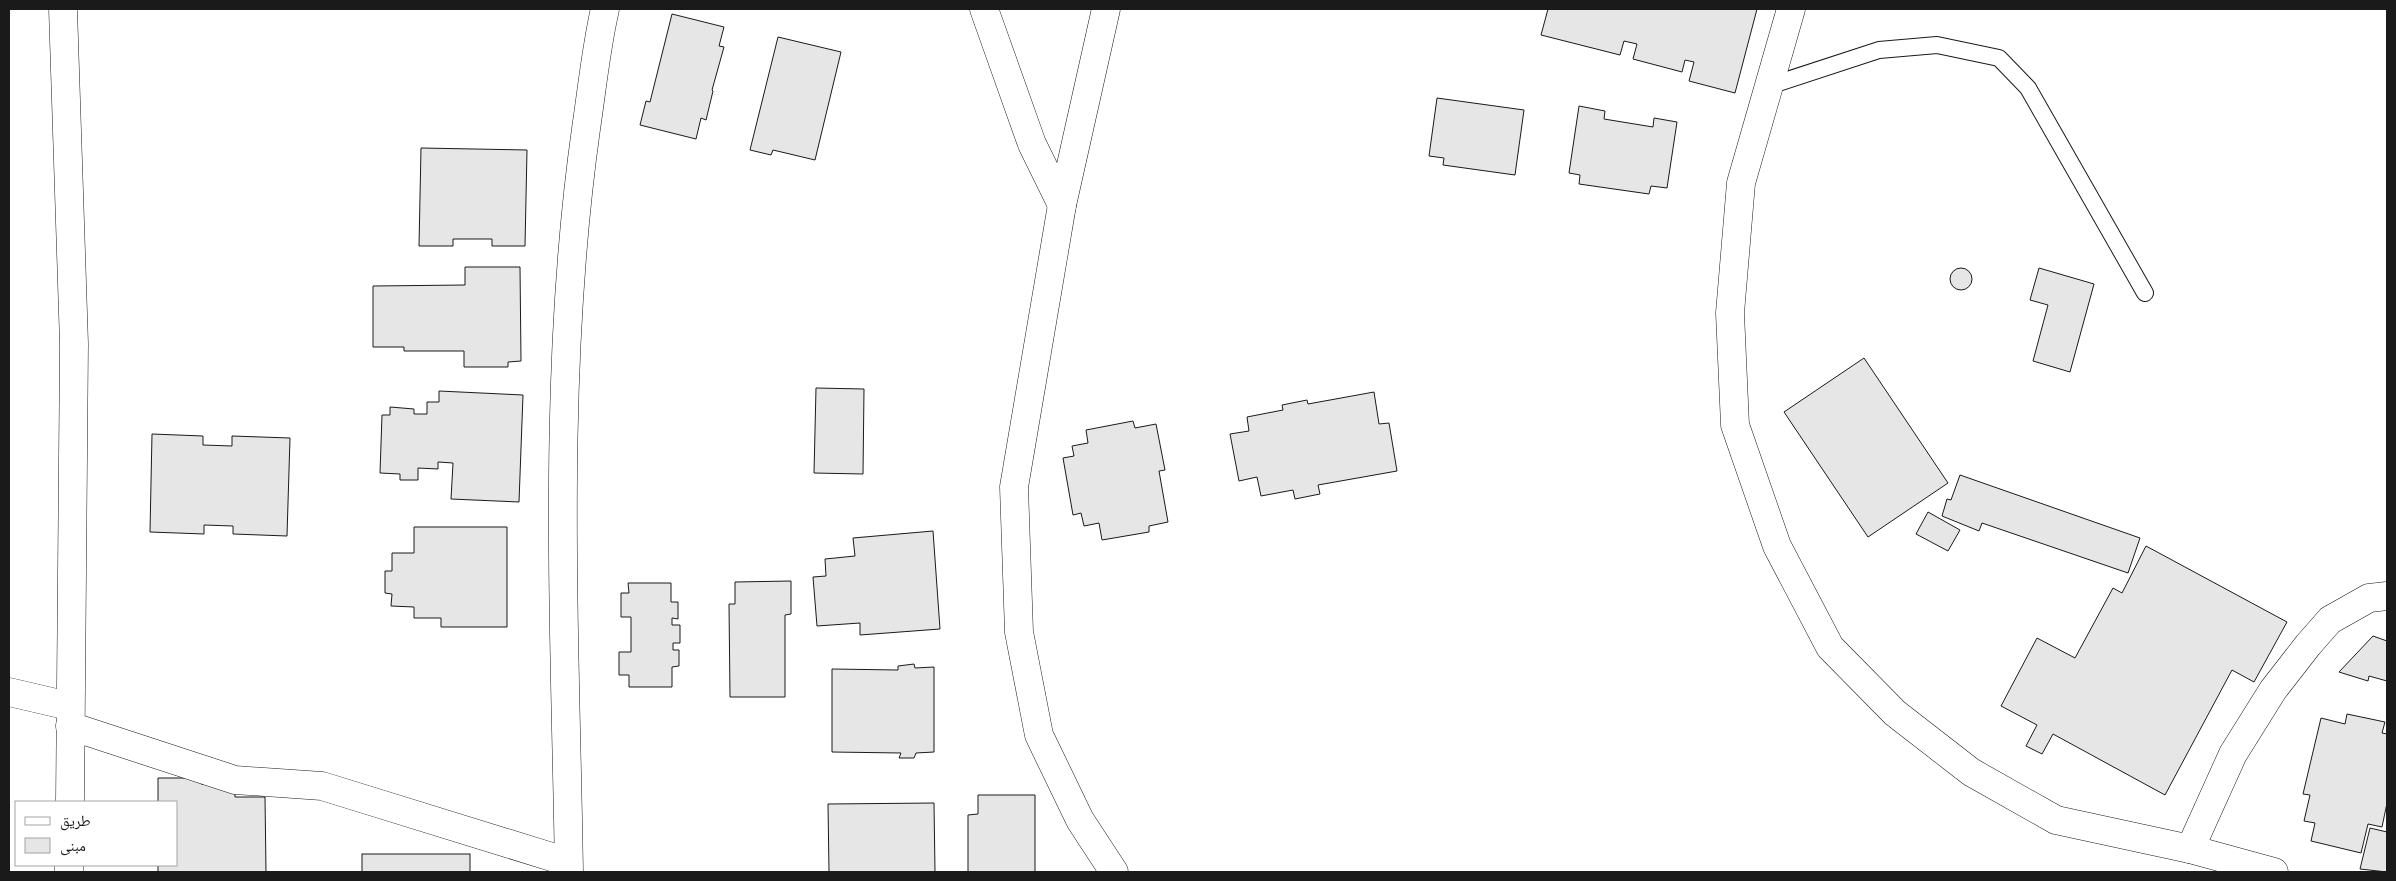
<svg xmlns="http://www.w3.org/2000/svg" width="2396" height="881" font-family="Mulish,'Noto Naskh Arabic',sans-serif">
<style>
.building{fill:#e6e6e6;stroke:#1a1a1a}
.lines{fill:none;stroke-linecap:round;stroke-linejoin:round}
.lane-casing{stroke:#1a1a1a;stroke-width:18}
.street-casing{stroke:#1a1a1a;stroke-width:29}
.secondary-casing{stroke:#1a1a1a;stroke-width:29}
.lane{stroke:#fff;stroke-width:16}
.street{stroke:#fff;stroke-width:28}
.secondary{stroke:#fff;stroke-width:28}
</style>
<rect width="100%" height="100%" fill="#fff"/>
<g class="building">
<path d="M1548,9H1757L1735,93L1689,81L1694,62L1685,60L1682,72L1633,59L1637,44L1624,41L1620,55L1541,35Z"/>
<path d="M672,14L724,27L719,46L724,47L712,90L713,91L706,120L701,118L696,139L640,125L646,101L650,102Z"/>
<path d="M778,37L841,52L815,160L773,150L771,155L750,150Z"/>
<path d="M1437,98L1524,110L1515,175L1443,165L1444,158L1429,156Z"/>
<path d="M1579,106L1605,111L1604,119L1653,127L1654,118L1677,122L1667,188L1651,186L1649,194L1579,184L1580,175L1569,173Z"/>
<path d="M421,148L527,150L525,246H492V239H453V246H419Z"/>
<path d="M465,267H520L521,361L508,362V367H464V351H404V347H373V286L465,285Z"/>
<circle cx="1961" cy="279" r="11"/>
<path d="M2039,268L2094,284L2070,372L2033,361L2048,305L2030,300Z"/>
<path d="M1864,358L1948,483L1868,537L1784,412Z"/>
<path d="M816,388L864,389L863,474L814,473Z"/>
<path d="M439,391L523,395L519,502L451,499L453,463L438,462V469L418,468V480H400V474L380,473L382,415H390V407L414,409V414H427V402H439Z"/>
<path d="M1374,392L1379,424L1389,423L1397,471L1318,485L1320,494L1295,499L1293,490L1261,496L1257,477L1239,481L1230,434L1249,431L1247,417L1283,410L1282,405L1307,400L1308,404Z"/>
<path d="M1133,421L1135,428L1156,424L1165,470L1159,471L1168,522L1149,526V532L1102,540L1099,523L1084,526L1081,513L1073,515L1063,458L1074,456L1072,446L1088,443L1086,430Z"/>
<path d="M152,434L203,436V445L232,446V436L290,438L287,536L233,534V526L204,525V534L150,532Z"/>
<path d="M1960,475L2140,538L2128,573L1982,523L1979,531L1942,516L1947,499L1951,500Z"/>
<path d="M1928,512L1960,530L1948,551L1916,534Z"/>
<path d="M414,527H507V627H441V618H414V607L391,606L392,594L385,593V571H392V553H414Z"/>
<path d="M933,531L940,629L860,635V623L817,626L813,577L826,576L825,559L855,556L853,538Z"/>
<path d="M2146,546L2287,622L2254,682L2232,670L2165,795L2053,734L2042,754L2026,746L2037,725L2001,706L2037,638L2075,658L2113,588L2122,593Z"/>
<path d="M791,581V614L785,615V697H730L729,604H735V582Z"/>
<path d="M628,583H671V602H678V619L672,618V625H680V643H673V650H679V666L672,667V687H629V675H619V652H631V617H621V593H629Z"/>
<path d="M2373,636L2387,641V681L2369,676L2368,681L2339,672Z"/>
<path d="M914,664L915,668L934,667V752L916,753L914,758H899L901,753L832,752V669L898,670V666Z"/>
<path d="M2347,714L2385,722L2382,733L2387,734V803L2382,827L2368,824L2361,853L2311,841L2315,823L2304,821L2310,795L2303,794L2321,718L2345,724Z"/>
<path d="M158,778H201V784H235V797H265L266,872H158V865H176V802H158Z"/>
<path d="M978,795H1035V872H968V815L978,814Z"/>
<path d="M934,803L935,872H829L828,804Z"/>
<path d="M2370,828L2387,832V872L2360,869Z"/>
<rect x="362" y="854" width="108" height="18"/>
</g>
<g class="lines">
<g class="lane-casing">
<path id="lane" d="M1769,86L1879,50L1937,45L1999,58L2028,88L2145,293"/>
</g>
<g class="street-casing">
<g id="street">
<path d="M984,9L1032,144L1062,205"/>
<path d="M1106,9L1062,205L1014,487L1019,632L1039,735L1080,820L1114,872"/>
<path d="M1791,9L1741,183L1730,313L1735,425L1777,546L1830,647L1895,713L1971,772L2056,820L2190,849L2274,872"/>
<path d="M9,692L69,706"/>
<path d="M70,726L235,780L322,786L568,862"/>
<path d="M2190,849L2233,754L2273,690L2308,645L2330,620L2369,598L2387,596"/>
<path d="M569,872C565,624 551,376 586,129C592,89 596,48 605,9"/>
</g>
</g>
<g class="secondary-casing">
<g id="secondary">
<path d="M63,9L74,344L70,802"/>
<path d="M69,872V865"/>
</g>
</g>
<use href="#lane" class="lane"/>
<use href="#street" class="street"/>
<use href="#secondary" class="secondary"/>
</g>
<rect width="2396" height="881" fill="none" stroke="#1a1a1a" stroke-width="20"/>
<rect x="15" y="801" width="162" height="65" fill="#ffffff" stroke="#a3a3a3"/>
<rect x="25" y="817" width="25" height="8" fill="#ffffff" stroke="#a3a3a3"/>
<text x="60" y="826" font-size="15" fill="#1a1a1a">طريق</text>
<rect x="25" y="838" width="25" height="15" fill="#e6e6e6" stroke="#a3a3a3"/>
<text x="60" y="851" font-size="15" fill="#1a1a1a">مبنى</text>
</svg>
